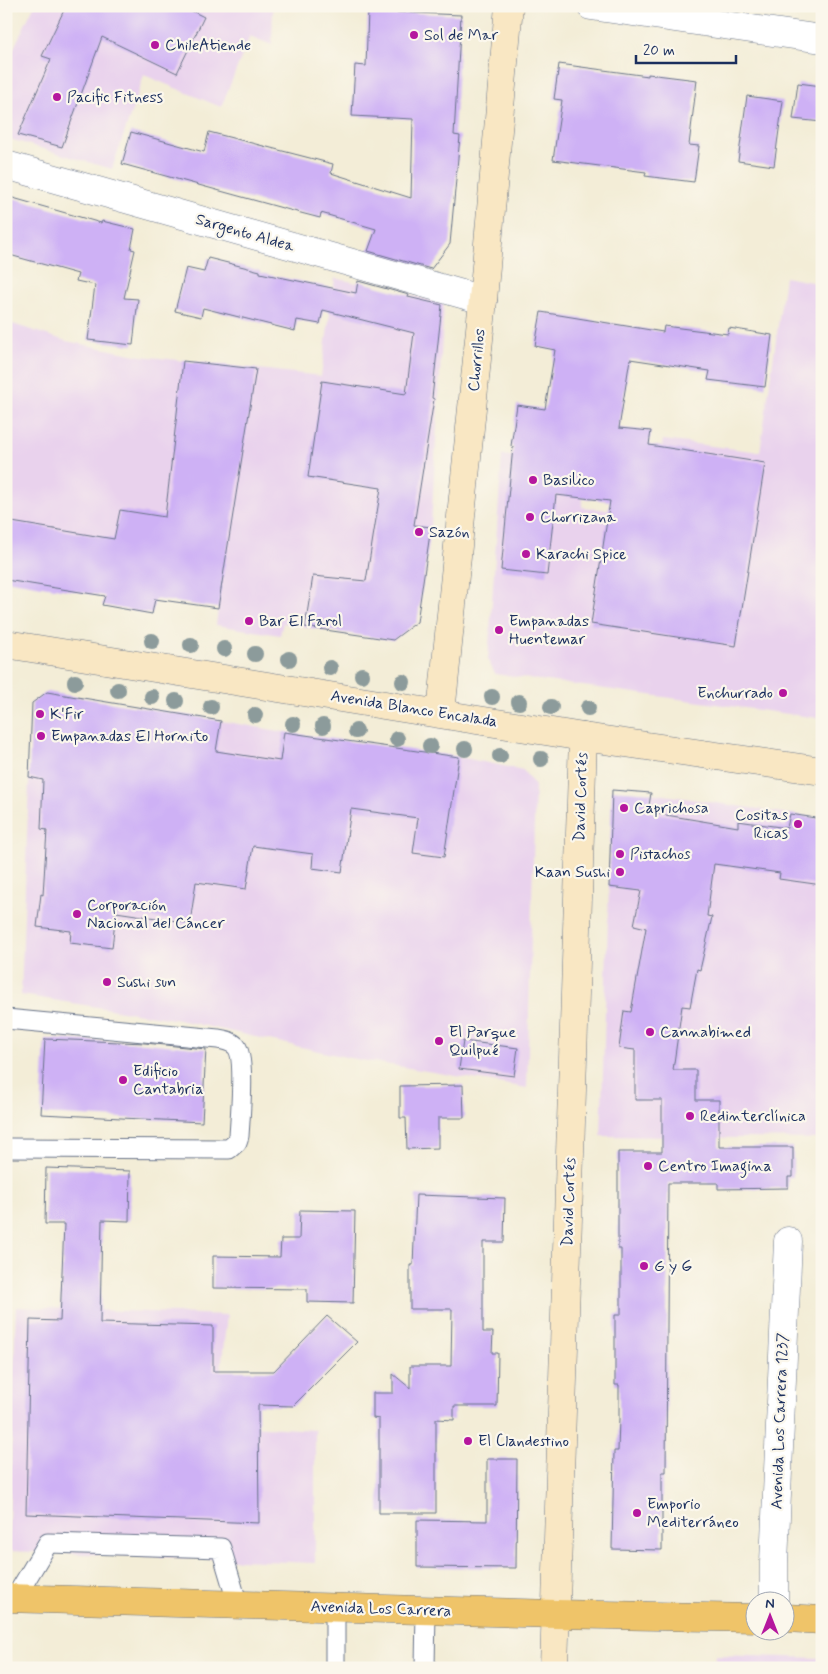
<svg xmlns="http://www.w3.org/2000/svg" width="828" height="1674" font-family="Mynerve,sans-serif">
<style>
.built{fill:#e9d2ed}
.building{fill:#ceb1f5}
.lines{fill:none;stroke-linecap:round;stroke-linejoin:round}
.lane-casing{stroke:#677288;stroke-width:21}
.street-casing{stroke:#677288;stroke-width:29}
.secondary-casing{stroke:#677288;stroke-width:29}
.primary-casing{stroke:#677288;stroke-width:29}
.lane{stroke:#fff;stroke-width:19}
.street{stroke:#fff;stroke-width:28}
.secondary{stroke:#f9e7c3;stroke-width:28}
.primary{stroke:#efc469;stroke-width:28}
.tree{fill:#8c9b9b}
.poi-dot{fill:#b5179e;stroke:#fbf7ec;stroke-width:2}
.labels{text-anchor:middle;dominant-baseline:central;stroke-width:4.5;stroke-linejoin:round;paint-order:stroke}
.poi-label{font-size:16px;fill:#1b2f5e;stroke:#fbf7ec;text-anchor:start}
.street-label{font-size:16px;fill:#1b2f5e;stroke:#fbf7ec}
</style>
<rect width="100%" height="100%" fill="#fbf7ec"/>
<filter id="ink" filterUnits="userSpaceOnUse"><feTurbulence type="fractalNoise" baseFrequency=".02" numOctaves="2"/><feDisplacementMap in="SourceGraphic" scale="10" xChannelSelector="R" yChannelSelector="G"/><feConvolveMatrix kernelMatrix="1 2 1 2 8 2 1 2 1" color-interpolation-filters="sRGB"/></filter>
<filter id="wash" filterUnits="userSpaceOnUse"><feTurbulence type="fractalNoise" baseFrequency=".0096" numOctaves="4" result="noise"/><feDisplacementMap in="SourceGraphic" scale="20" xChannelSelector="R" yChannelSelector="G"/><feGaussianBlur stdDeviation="1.12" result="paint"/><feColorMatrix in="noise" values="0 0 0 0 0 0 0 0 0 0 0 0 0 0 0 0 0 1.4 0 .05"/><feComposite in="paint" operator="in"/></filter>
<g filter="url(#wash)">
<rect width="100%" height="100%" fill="#f3edd7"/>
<g class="built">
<path d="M34,6H273L272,45L250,36L221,107L144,75L112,169L6,138V64Z"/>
<path d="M785,277L822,284V710H819L818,718L495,674L488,660L502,455L585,467L582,507L651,515L663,440L760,452Z"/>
<path d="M335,278L444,303L431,527L417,622L393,640L283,623L280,635L216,625L218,608L155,599L152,614L102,605L104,596L6,580V322L66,341L141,356L321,376Z"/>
<path d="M32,703L221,721L284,732L459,757L523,770L535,786L527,1088L350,1058L179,1020L21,995Z"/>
<path d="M619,791L651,793L822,819V1139L601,1136L609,887Z"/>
<path d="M16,1307L227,1315L215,1424L315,1430V1563L8,1551Z"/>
<path d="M715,1655L822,1658V1668H714Z"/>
</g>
<g id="blocks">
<g class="building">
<path d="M66,6H182L204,17L177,73L102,37L62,147L18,135L51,59L42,56Z"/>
<path d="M368,11L461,15L454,135L460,136L450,244L431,269L368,251L376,229L321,213L320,218L297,212L122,164L131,132L204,152L209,132L333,164L331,173L411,198L413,119L352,116L355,65L366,66Z"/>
<path d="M559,64L648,76V74L697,80L689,145L699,146L694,182L645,176L646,172L553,160L562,100L554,99Z"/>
<path d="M798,83L822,86V122L793,119Z"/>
<path d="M747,96L783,101L774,166L738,161Z"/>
<path d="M6,196L101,223L102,221L135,229L131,249L135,250L124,298L138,299L133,345L88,340L95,285L76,281L78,274L6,254Z"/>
<path d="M208,258L260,271V273L356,293L358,281L409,295L408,297L442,305L432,398L434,399L414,525L431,527L417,622L393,640L305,627L313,576L366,581L381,488L308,477L322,381L406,394L414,333L323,310L320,324L297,320L295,331L203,308L201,317L175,311L186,268L204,272Z"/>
<path d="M541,312L663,332L664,326L728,334L729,328L772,335L765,387L708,380L710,371L630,359L619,428L651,431L649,445L765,463L736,646L591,624L610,501L556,495L547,575L501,570L513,447L511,446L517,405L545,409L555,350L535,346Z"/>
<path d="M183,361L256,369L218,608L155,599L152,614L102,605L105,596L6,580V521L114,539L120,510L165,517Z"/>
<path d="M47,692L221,721L216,751L280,761L284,732L459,757L444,857L413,853L418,818L351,809L342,872L312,868L313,854L253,846L246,889L196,882L190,923L116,912L112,948L70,943L71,931L37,927L41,894L43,895L47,830L41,829L43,780L29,777L32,703Z"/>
<path d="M612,790L651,793L648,812L738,827V821L787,828L790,814L822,819V885L779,879L780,873L714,864L707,916L712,917L700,970L697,969L690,1007L682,1006L673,1070H696V1100H719V1147H793V1177H788V1188L718,1189V1183H668L666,1472H662V1550L612,1549L614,1451H618L619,1418V1385H615V1315H621V1249H618V1152H662V1100H635V1050L619,1048L624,1011L631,1012L646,928L634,925L641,891L609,887Z"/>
<path d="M45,1039L145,1043L206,1049L202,1122L41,1114Z"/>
<path d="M463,1041L518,1048L514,1076L459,1069Z"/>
<path d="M463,1085L464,1118H438V1148L407,1149L406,1118H400V1086Z"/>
<path d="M46,1168L130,1171L129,1221L102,1220L100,1323L213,1326V1371H274L327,1316L357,1342L293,1406L258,1405L259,1523L26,1514L30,1320L60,1321L64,1224H45Z"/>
<path d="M416,1195L505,1198L504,1242H483V1332H493L492,1353H498L497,1406H454V1420L436,1419V1513H379V1419L373,1418V1393H393V1374L410,1388V1366H451L452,1309H410V1265H413Z"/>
<path d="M300,1210L355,1211L353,1303L307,1302V1289L213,1288V1256L280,1257L281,1239H299Z"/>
<path d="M487,1459H517L516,1568L417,1567V1520L487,1521Z"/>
</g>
</g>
</g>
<g filter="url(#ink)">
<use href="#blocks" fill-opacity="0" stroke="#677288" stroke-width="1"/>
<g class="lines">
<g class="lane-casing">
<g id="lane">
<path d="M6,1019L218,1039C225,1040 231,1041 236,1046C246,1057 240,1119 239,1136L237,1142L229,1149L6,1148"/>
<path d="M15,1598L48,1543L221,1548L238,1605"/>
<path d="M335,1668V1608"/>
<path d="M425,1668L426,1610"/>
</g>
</g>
<g class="street-casing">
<g id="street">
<path d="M591,6L822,39"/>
<path d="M6,165L483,300"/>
<path d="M774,1602V1563L788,1241"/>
</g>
</g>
<g class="secondary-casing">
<g id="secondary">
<path d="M6,644L583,737L822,771"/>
<path d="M441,713L483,300L509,6"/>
<path d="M554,1668L583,737"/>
</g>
</g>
<g class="primary-casing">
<g id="primary">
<path d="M6,1598L556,1614L756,1618"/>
<path d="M786,1618L822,1620"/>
</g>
</g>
<use href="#lane" class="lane"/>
<use href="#street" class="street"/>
<use href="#secondary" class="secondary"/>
<use href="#primary" class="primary"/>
</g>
<g class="tree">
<circle cx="152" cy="641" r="8"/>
<circle cx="191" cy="645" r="8"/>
<circle cx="224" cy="649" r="8"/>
<circle cx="255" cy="654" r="8"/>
<circle cx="289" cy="659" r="8"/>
<circle cx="330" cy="668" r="8"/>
<circle cx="362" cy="675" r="8"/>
<circle cx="75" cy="682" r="8"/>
<circle cx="403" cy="682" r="8"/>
<circle cx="118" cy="690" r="8"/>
<circle cx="152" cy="697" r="8"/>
<circle cx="492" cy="697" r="8"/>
<circle cx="176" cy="701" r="8"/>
<circle cx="519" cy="702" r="8"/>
<circle cx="211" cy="707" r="8"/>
<circle cx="551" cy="707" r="8"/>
<circle cx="588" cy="708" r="8"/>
<circle cx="255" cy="715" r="8"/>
<circle cx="293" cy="724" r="8"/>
<circle cx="323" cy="726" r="8"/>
<circle cx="356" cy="731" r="8"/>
<circle cx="397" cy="739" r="8"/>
<circle cx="430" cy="746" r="8"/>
<circle cx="465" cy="749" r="8"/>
<circle cx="500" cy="756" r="8"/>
<circle cx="541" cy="759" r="8"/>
</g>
</g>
<g class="poi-dot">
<circle cx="414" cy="35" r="5"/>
<circle cx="155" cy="45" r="5"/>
<circle cx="57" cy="97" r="5"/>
<circle cx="533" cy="480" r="5"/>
<circle cx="530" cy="517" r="5"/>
<circle cx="419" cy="532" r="5"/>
<circle cx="526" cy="554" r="5"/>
<circle cx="249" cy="621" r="5"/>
<circle cx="499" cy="630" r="5"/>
<circle cx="783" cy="693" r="5"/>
<circle cx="40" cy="714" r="5"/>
<circle cx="41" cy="736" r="5"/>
<circle cx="624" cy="808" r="5"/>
<circle cx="798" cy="824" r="5"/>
<circle cx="620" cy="854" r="5"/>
<circle cx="620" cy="872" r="5"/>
<circle cx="77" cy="914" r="5"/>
<circle cx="107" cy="982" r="5"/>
<circle cx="650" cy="1032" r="5"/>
<circle cx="439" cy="1041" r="5"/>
<circle cx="123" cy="1080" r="5"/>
<circle cx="690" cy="1116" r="5"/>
<circle cx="648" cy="1166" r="5"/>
<circle cx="644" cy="1266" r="5"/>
<circle cx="468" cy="1441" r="5"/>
<circle cx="637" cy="1513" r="5"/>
</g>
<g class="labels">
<g class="poi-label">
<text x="424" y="35">Sol de Mar</text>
<text x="165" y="45">ChileAtiende</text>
<text x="67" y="97">Pacific Fitness</text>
<text x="543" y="480">Basilico</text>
<text x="540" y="517">Chorrizana</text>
<text x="429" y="532">Sazón</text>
<text x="536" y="554">Karachi Spice</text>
<text x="259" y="621">Bar El Farol</text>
<text x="509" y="621">Empanadas<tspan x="509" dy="18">Huentemar</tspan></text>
<text x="773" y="693" text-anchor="end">Enchurrado</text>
<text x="50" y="714">K'Fir</text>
<text x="51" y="736">Empanadas El Hornito</text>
<text x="634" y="808">Caprichosa</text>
<text x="788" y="815" text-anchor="end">Cositas<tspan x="788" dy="18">Ricas</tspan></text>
<text x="630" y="854">Pistachos</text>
<text x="610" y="872" text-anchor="end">Kaan Sushi</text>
<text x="87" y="905">Corporación<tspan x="87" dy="18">Nacional del Cáncer</tspan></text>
<text x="117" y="982">Sushi sun</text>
<text x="449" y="1032">El Parque<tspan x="449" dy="18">Quilpué</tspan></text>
<text x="660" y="1032">Cannabimed</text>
<text x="133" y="1071">Edificio<tspan x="133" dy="18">Cantabria</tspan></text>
<text x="700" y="1116">Redinterclínica</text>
<text x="658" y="1166">Centro Imagina</text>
<text x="654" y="1266">G y G</text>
<text x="478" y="1441">El Clandestino</text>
<text x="647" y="1504">Emporio<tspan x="647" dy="18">Mediterráneo</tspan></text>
</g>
<g class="street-label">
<text transform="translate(245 233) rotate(16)">Sargento Aldea</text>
<text transform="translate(477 360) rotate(-84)">Chorrillos</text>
<text transform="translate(414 709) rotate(9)">Avenida Blanco Encalada</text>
<text transform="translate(581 797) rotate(-88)">David Cortés</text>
<text transform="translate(569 1202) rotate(-88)">David Cortés</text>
<text transform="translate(780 1421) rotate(-88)">Avenida Los Carrera 1237</text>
<text transform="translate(381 1609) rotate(2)">Avenida Los Carrera</text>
</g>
</g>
<rect width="828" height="1674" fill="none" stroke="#fbf7ec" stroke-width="25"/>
<g transform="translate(770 1616)"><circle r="24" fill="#fbf7ec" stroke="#a1a7b3"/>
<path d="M0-4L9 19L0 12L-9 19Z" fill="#b5179e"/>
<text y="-8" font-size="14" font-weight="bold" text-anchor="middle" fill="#1b2f5e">N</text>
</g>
<path d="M636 55v8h100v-8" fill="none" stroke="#1b2f5e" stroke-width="2.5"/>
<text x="643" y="55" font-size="15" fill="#1b2f5e" stroke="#fbf7ec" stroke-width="4" paint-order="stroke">20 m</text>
</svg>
